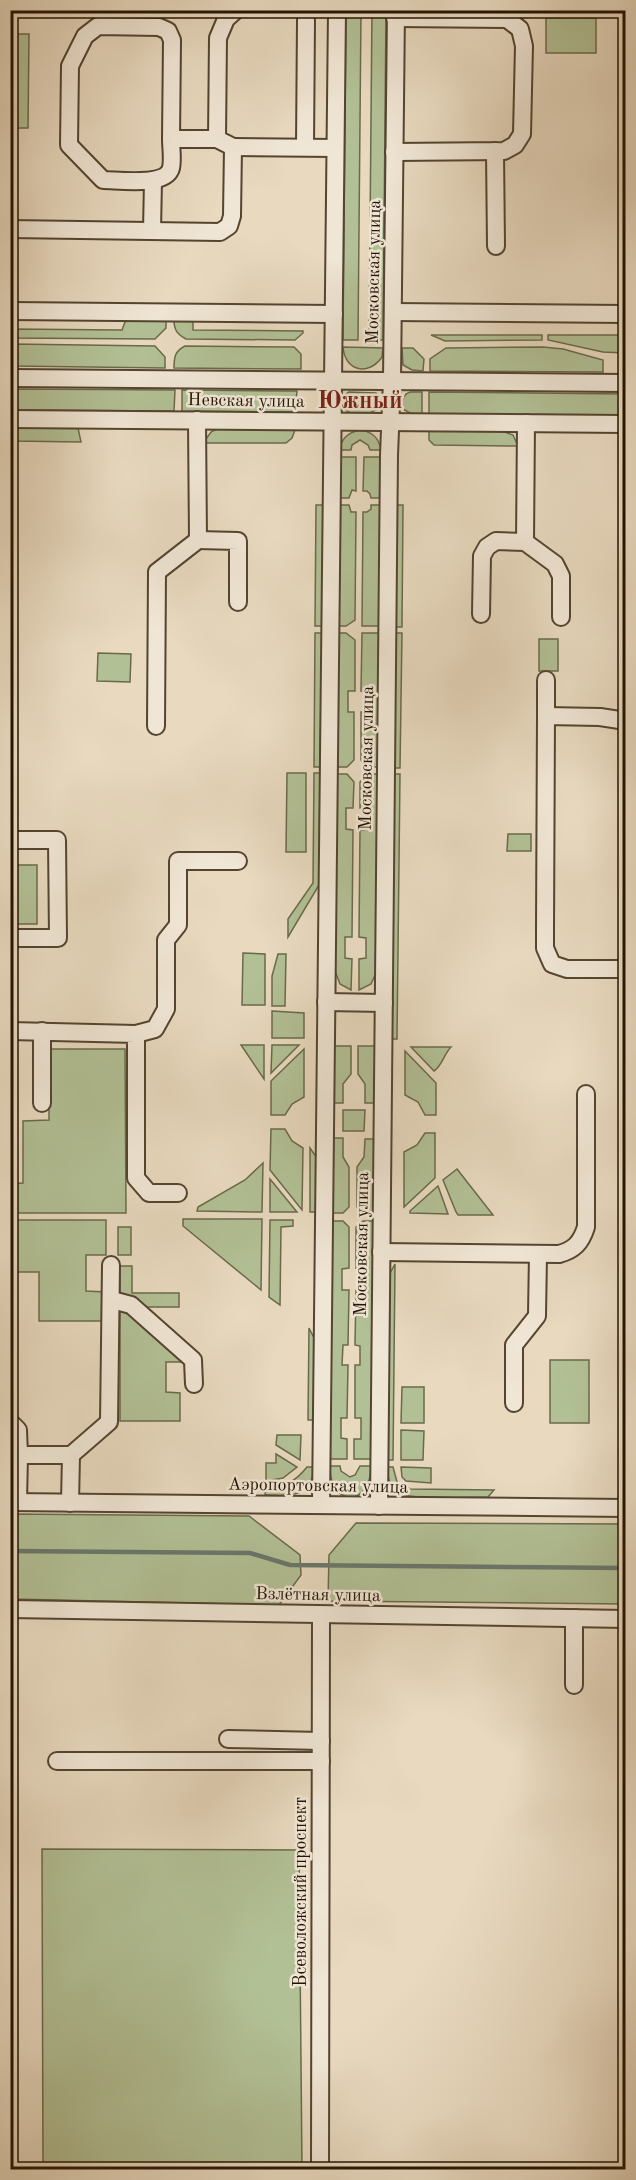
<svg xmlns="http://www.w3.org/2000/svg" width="636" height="2180" font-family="'Old Standard TT',serif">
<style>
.green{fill:#b2c095;stroke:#6a6a4b;stroke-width:1.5}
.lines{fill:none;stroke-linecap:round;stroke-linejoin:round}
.stream{stroke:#69776c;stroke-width:4.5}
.minor-casing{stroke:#544430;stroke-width:20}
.minor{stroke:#f0e6d5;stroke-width:16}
.labels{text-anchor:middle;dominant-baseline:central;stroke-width:5;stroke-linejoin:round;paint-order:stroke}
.street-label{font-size:18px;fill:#231301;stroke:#f0e6d5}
.district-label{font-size:24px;font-weight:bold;fill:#7a1f14;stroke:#f0e6d5}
</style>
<rect width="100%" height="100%" fill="#e8d9bf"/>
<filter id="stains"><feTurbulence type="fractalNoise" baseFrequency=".00333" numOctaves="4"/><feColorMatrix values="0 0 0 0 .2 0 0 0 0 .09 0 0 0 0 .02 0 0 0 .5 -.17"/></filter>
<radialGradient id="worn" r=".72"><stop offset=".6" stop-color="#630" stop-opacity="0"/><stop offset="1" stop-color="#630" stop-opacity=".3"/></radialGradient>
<g class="green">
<path d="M346,11H361L358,340H343Z"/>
<path d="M372,11H386L383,340H369Z"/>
<rect x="546" y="18" width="50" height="35"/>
<path d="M11,34H29L28,128H11Z"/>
<path d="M129,320H166V328L155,339L11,338V329L122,330L125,322Z"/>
<path d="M174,320H191L193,323V330L303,331V333L295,340L186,339C177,334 174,330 174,320Z"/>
<path d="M431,335H542V340L445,341Z"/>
<path d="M548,335H625V353L603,352L548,340Z"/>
<path d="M11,344L155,346L165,357V368L11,366Z"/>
<path d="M185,346L294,347L301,354V369L174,368C174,357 175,351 185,346Z"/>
<path d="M343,347L383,348L382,357C369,376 345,372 343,347Z"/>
<path d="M543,347L563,349L603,360V372L430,371V359L446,348Z"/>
<path d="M402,348H413L424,359L423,371L412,370L403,365Z"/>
<path d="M11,389L175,390L174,411L11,410Z"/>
<path d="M182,390L297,391L295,412L182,411Z"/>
<path d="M349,392L376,393L379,397V408L370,413H350C340,407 340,397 349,392Z"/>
<path d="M410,392H422V414L410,413L403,409L401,401L406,394Z"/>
<path d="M429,392L625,394V415L429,414Z"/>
<path d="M11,427L78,428L81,442L11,441Z"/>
<path d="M217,429L295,430L292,438L286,443H203L211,432Z"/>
<path d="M361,430C373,432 379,438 381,450H370L368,445L360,440L352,445L351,450H339C342,438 348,432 361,430Z"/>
<path d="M429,431H502L513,435L518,446L434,445L429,440Z"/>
<path d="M339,457H356V491L352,490L349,498H339Z"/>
<path d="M364,457H381V498H371L370,494L367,491H363Z"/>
<path d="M316,505H323L322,626H315Z"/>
<path d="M339,505H349L351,512H356L355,620L346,626H337Z"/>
<path d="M371,505H381L380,626H362L363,512H367L371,509Z"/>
<path d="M396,505H403L402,627H395Z"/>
<path d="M315,633H322L320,767H314Z"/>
<path d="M337,633H346L355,640V691H348V712H354V760L347,767H336Z"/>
<path d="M362,633H380L378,767H367L361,760V712H367L368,692L361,691Z"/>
<path d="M395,633H402L400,768H394Z"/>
<rect x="539" y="639" width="19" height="32"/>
<path d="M98,653L131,654L130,682L97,681Z"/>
<path d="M287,773H306V852H286Z"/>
<path d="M314,773H320L319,885L288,937V919L313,883Z"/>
<path d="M336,774H347L354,782L353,808H346V829L353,830L352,937H345V958L352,959L351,990L340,984L335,971Z"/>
<path d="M367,774H378L376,973L371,984L359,990V959L366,958V938L359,937L360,830L368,829V809L360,808V782Z"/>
<path d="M394,774H400L397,1039H391Z"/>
<path d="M508,834H531V851H507Z"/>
<rect x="11" y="865" width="26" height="59"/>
<path d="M243,953L265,954V1005H242Z"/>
<path d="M278,954H286L285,1006H272V976Z"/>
<path d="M272,1011L304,1013V1038H272Z"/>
<path d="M241,1045H264V1079Z"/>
<path d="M272,1045H299L271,1073Z"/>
<path d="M334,1046H351V1074L343,1084V1103H333Z"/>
<path d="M358,1046H375L374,1103H365V1084L358,1074Z"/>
<path d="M411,1047H451C444,1054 442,1066 434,1071Z"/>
<path d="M49,1049H125L126,1213H11V1184L23,1183V1121L49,1120Z"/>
<path d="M304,1049V1097L292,1104L285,1115H271V1081Z"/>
<path d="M405,1051L436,1083V1115H425L418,1102L405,1095Z"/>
<path d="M343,1110H365L364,1131H343Z"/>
<path d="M271,1129H285L292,1141L303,1148L302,1210L270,1170Z"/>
<path d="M425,1133H435V1178L404,1207V1152L417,1145Z"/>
<path d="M333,1138H343V1157L349,1167V1207L343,1213H332Z"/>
<path d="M365,1139H375L374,1214L363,1213L357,1207V1167L364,1157Z"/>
<path d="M310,1148L317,1158L316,1212H310Z"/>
<path d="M263,1163L262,1212L197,1211L198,1207L245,1180Z"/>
<path d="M457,1169L493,1215H458L456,1212L443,1180Z"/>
<path d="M270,1179L297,1212H270Z"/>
<path d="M438,1186L448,1214L410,1213V1211Z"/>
<path d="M183,1219H262L261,1290L183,1226Z"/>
<path d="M11,1220H106V1255H86V1291L106,1292V1321H39V1272H11Z"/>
<path d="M270,1220H293V1226L281,1227L280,1305L269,1297Z"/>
<path d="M332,1221H343L349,1227V1268L342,1269V1290H349L348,1345H343L342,1365H348L347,1418H341V1438L347,1439V1459H330Z"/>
<path d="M363,1221H374L371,1459H354V1439H361V1418H355V1365H360V1346L355,1345L356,1290H362V1269L356,1268V1227Z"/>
<rect x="118" y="1227" width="13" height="28"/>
<path d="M395,1264L393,1460H387L389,1275Z"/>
<path d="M120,1266H132V1293H179V1307H147L120,1298Z"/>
<path d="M120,1311H130L181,1356V1362H166V1392L180,1393V1421H120Z"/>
<path d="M309,1328L315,1340L314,1420H308Z"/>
<rect x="550" y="1360" width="39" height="63"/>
<path d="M402,1387H424V1423H401Z"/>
<path d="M401,1430L424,1431L423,1460H401Z"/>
<path d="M277,1435H301L300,1460L276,1445Z"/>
<path d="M276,1454L297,1467L283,1478L266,1481V1463H276Z"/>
<path d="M330,1466H340L341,1471L350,1477L355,1475L360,1466H371C371,1508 329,1507 330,1466Z"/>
<path d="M307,1467H314C312,1498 290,1496 265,1495V1488C284,1488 296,1481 307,1467Z"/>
<path d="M387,1467H393L397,1482L410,1489L494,1490L488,1497C470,1497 410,1501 398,1492C389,1486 387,1477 387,1467Z"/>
<path d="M401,1467L431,1468V1483L406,1481L402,1477Z"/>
<path d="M11,1514L249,1516L300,1555L301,1575L279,1605L11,1599Z"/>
<path d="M356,1523L625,1524V1604L328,1601L329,1555Z"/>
<path d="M42,1849L299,1850L302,2169H43Z"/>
</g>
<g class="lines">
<path class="stream" d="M10,1551L250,1553L290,1565L626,1568"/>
<g class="minor-casing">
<g id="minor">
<path d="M171,139L172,40L168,31L159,27L98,26L85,36L70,66L69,145L103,180C119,180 166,187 171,168C173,159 171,148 171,139H217"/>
<path d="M233,147L335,148"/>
<path d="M305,147L306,20"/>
<path d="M495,151L496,246"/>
<path d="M394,152L504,151L515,145L522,134L524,46L520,29L507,19L395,18"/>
<path d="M10,229L220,232L229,226L232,216L233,147L217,139L218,38L226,19L236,10"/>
<path d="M152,231L153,180"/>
<path d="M10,311L334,314"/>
<path d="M393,312L626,314"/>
<path d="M10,378L626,383"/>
<path d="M10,419L626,424"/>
<path d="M197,420L198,540L238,541V602"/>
<path d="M525,542L526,423"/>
<path d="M481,614L482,556L487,547L496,541L525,542L555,564L561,576V617"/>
<path d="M546,716V680"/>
<path d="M626,721L600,717L546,716L545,931V948L552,964L567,969H626"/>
<path d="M156,726L157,572L198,540"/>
<path d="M10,840H57L58,938H10"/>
<path d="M326,1002L384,1003"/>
<path d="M10,1031L136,1034V1178L149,1193H178"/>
<path d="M42,1031V1103"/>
<path d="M136,1034L155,1029L166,1009V940L178,925V861H238"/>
<path d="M381,1252L559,1254C574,1250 581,1243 586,1227V1094"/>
<path d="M112,1300L131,1305L193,1360L194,1384"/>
<path d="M514,1403V1345L537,1316L538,1254"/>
<path d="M10,1422L18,1430L19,1455H71L109,1422L111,1265"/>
<path d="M10,1502L626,1508"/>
<path d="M18,1502L19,1455"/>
<path d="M70,1503L71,1455"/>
<path d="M321,1505L337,10"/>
<path d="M379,1506L389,455L392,381L396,10"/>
<path d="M10,1609L626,1619"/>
<path d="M574,1618V1685"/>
<path d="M228,1739L321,1741"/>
<path d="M57,1761H321"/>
<path d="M320,2170L321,1615"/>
</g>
</g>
<use href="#minor" class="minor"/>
</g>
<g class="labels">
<g class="street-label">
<text transform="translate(374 272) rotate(-89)">Московская улица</text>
<text transform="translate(246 401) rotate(1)">Невская улица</text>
<text transform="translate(367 758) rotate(-89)">Московская улица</text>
<text transform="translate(362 1244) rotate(-89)">Московская улица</text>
<text transform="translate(318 1486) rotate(1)">Аэропортовская улица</text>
<text transform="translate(318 1595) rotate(1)">Взлётная улица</text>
<text transform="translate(301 1892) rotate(-90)">Всеволожский проспект</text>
</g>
<g class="district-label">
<text x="360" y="402">Южный</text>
</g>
</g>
<rect width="636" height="2180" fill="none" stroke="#e8d9bf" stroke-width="36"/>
<rect x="12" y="12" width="612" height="2156" fill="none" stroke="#231301" stroke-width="3"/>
<rect x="18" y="18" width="600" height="2144" fill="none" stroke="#231301" stroke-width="1.5"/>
<rect width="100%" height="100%" filter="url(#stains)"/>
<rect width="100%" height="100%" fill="url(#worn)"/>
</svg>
